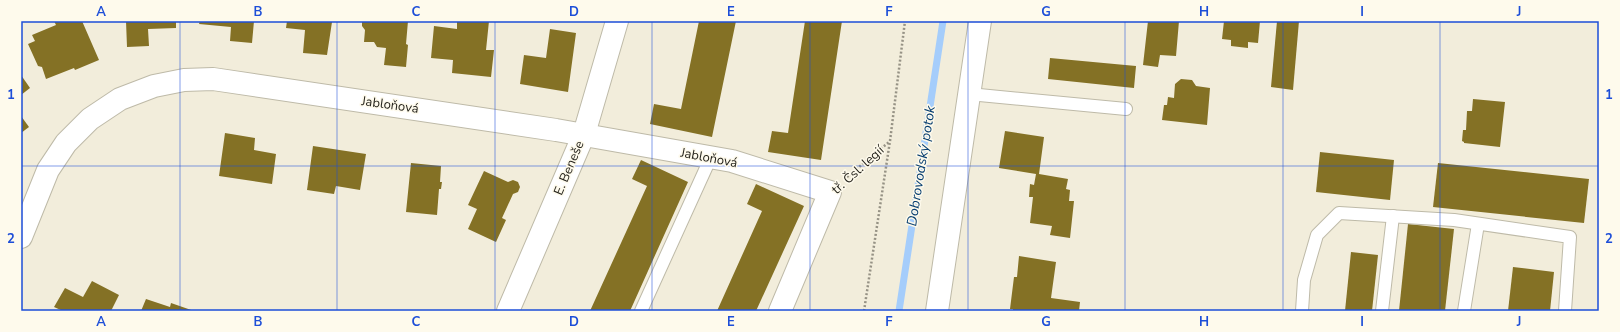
<svg xmlns="http://www.w3.org/2000/svg" width="1620" height="332" font-family="'Nunito Sans',sans-serif">
<style>
.lines{fill:none;stroke-linecap:round;stroke-linejoin:round}
.stream{stroke:#a5cdfb;stroke-width:7}
.building{fill:#847125}
.service-casing{stroke:#bebaa8;stroke-width:14}
.minor-casing{stroke:#bebaa8;stroke-width:24}
.path{stroke:#969285;stroke-width:2.5;stroke-dasharray:2 2;stroke-linecap:butt}
.service{stroke:#fff;stroke-width:12}
.minor{stroke:#fff;stroke-width:22}
.grid{fill:none;stroke:#1d4ed8;stroke-width:1;stroke-opacity:0.55}
.labels{text-anchor:middle;dominant-baseline:central;stroke-width:3;stroke-linejoin:round;paint-order:stroke}
.street-label{font-size:13px;fill:#27251e;stroke:#fefaec}
.water-label{font-size:14px;font-style:italic;fill:#083f71;stroke:#fefaec}
.neatline{fill:none;stroke:#1d4ed8;stroke-width:1.5}
.grid-label{font-size:13px;text-anchor:middle;font-weight:bold;fill:#1d4ed8}
</style>
<rect width="100%" height="100%" fill="#f2eddb"/>
<g class="lines">
<path class="stream" d="M899,311L943,21"/>
</g>
<g class="building">
<path d="M54,21H82L99,60L75,70L74,68L46,79L42,67L38,66L28,44L35,41L32,35L56,25Z"/>
<path d="M126,21H176V28L148,29L149,46L127,47Z"/>
<path d="M200,21H254L252,43L230,41L231,27L199,24Z"/>
<path d="M287,21H331L332,22L327,55L303,53L305,30L286,28Z"/>
<path d="M362,21H408L406,44L408,45L406,67L384,65L386,48L377,47L374,42H364L365,30L362,26Z"/>
<path d="M457,21H489L486,50H494L491,77L452,73L453,60L431,58L434,26L457,29Z"/>
<path d="M699,21H736L712,137L650,124L654,104L681,109Z"/>
<path d="M805,21H842L821,160L768,152L772,131L788,133Z"/>
<path d="M1148,21H1179L1176,56L1160,55L1158,67L1143,65Z"/>
<path d="M1224,21H1260L1258,43L1248,42V48L1231,46V40L1222,39Z"/>
<path d="M1277,21H1299L1293,90L1271,87Z"/>
<path d="M550,29L576,33L568,92L520,84L524,55L546,58Z"/>
<path d="M1050,58L1136,66L1134,88L1048,79Z"/>
<path d="M21,75L30,88L21,95Z"/>
<path d="M1181,79L1192,80L1196,86L1210,88L1207,125L1162,120L1164,105H1167L1168,97L1174,98L1175,84Z"/>
<path d="M1473,99L1505,102L1500,147L1464,143V142L1462,141L1463,130H1466L1467,111H1472Z"/>
<path d="M21,116L29,127L21,133Z"/>
<path d="M1005,131L1044,137L1039,174L1068,179L1066,189L1070,190L1069,201H1074L1070,238L1050,235L1052,226L1030,223L1033,197H1029L1030,184L1034,185L1036,174L999,168Z"/>
<path d="M225,133L255,138L254,150L276,154L272,184L219,176Z"/>
<path d="M313,146L366,154L360,190L336,186L334,194L307,190Z"/>
<path d="M1320,152L1394,160L1390,200L1316,192Z"/>
<path d="M641,160L688,182L630,311H590L647,186L632,179Z"/>
<path d="M411,163L441,166L440,182H442L441,189H439L437,215L406,212Z"/>
<path d="M1438,163L1589,179L1584,223L1433,207Z"/>
<path d="M484,171L508,182L513,180L518,182L520,187L518,192L513,194L502,218L506,220L496,242L468,229L477,209L468,205Z"/>
<path d="M756,184L804,206L756,311H717L762,211L747,204Z"/>
<path d="M1408,224L1454,229L1445,311H1399Z"/>
<path d="M1351,252L1378,255L1372,311H1345Z"/>
<path d="M1019,256L1056,262L1051,298L1080,302L1079,311H1013V309H1010L1014,277H1017Z"/>
<path d="M1513,267L1554,272L1550,311H1508Z"/>
<path d="M92,281L119,295L111,311H63L54,307L65,288L83,297Z"/>
<path d="M146,299L170,307L171,303L194,311H141Z"/>
</g>
<g class="lines">
<g class="service-casing">
<g id="service">
<path d="M969,94L1126,109"/>
<path d="M641,311L711,157"/>
<path d="M1302,311L1304,280L1317,235L1339,213L1454,220L1570,237L1565,311"/>
<path d="M1382,311L1393,216"/>
<path d="M1464,311L1478,224"/>
</g>
</g>
<g class="minor-casing">
<g id="minor">
<path d="M21,237L48,170L66,143L90,119L120,99L154,86L184,80L213,79L556,130L732,161L830,192L780,311"/>
<path d="M508,311L584,134L617,21"/>
<path d="M937,311L980,21"/>
</g>
</g>
<g class="path">
<path d="M847,177L889,142"/>
<path d="M864,311L890,141L905,21"/>
</g>
<use href="#service" class="service"/>
<use href="#minor" class="minor"/>
</g>
<path class="grid" d="M180,21V311M337,21V311M495,21V311M652,21V311M810,21V311M968,21V311M1125,21V311M1283,21V311M1440,21V311M21,166H1599"/>
<g class="labels">
<g class="street-label">
<text transform="translate(390 105) rotate(8)">Jabloňová</text>
<text transform="translate(709 158) rotate(11)">Jabloňová</text>
<text transform="translate(569 168) rotate(-67)">E. Beneše</text>
<text transform="translate(858 170) rotate(-42)">tř. Čsl. legií</text>
</g>
<g class="water-label">
<text transform="translate(921 166) rotate(-81)">Dobrovodský potok</text>
</g>
</g>
<rect width="1620" height="332" fill="none" stroke="#fefaec" stroke-width="44"/>
<rect x="22" y="22" width="1576" height="288" class="neatline"/>
<g class="grid-label">
<text x="101" y="16">A</text>
<text x="258" y="16">B</text>
<text x="416" y="16">C</text>
<text x="574" y="16">D</text>
<text x="731" y="16">E</text>
<text x="889" y="16">F</text>
<text x="1046" y="16">G</text>
<text x="1204" y="16">H</text>
<text x="1362" y="16">I</text>
<text x="1519" y="16">J</text>
<text x="11" y="99">1</text>
<text x="1609" y="99">1</text>
<text x="11" y="243">2</text>
<text x="1609" y="243">2</text>
<text x="101" y="326">A</text>
<text x="258" y="326">B</text>
<text x="416" y="326">C</text>
<text x="574" y="326">D</text>
<text x="731" y="326">E</text>
<text x="889" y="326">F</text>
<text x="1046" y="326">G</text>
<text x="1204" y="326">H</text>
<text x="1362" y="326">I</text>
<text x="1519" y="326">J</text>
</g>
</svg>
